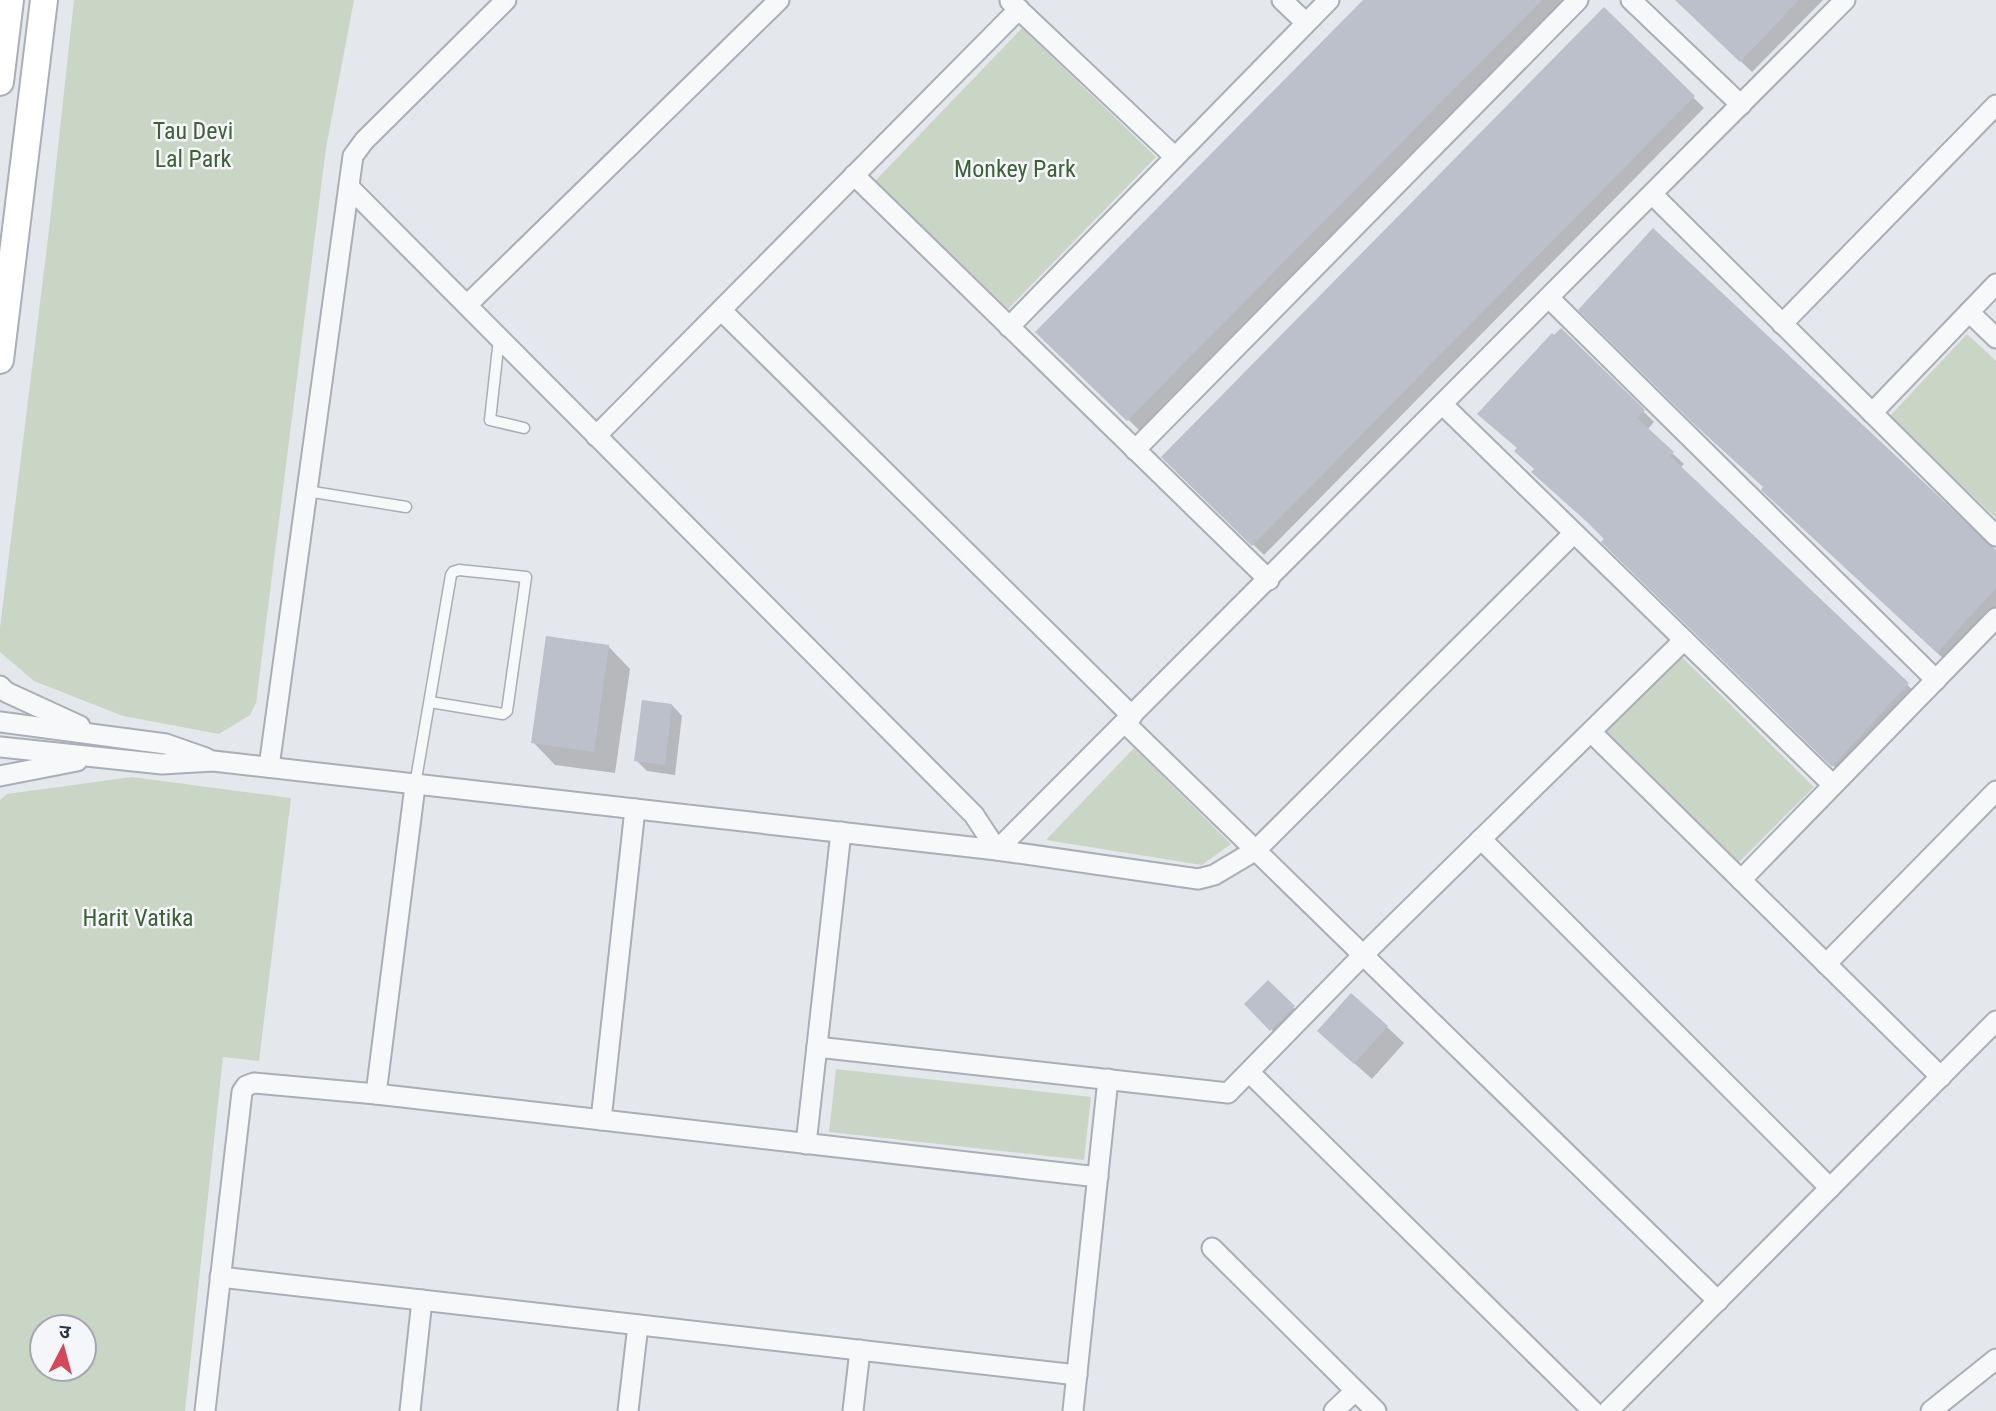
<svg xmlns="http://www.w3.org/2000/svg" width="1996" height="1411" font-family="'Roboto Condensed','Noto Sans Devanagari',sans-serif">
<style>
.green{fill:#c9d6c5;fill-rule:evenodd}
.shadow{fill:#0003}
.building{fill:#bbc0ca}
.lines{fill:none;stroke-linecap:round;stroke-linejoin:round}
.service-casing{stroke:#a9aeb7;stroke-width:13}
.minor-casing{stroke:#a9aeb7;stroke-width:23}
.secondary-casing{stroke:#a9aeb7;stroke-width:30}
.service{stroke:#f7f8fa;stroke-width:10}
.minor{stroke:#f7f8fa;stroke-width:19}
.secondary{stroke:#fff;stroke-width:26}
.labels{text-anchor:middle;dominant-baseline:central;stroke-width:5;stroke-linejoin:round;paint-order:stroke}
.park-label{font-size:24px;fill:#3f6138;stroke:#f4f6f9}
</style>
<rect width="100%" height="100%" fill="#e4e7ec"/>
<g class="green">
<path d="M74,0H354L326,148L256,703L250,715L219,734L123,716L34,681L0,652V628L49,230Z"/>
<path d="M1022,28L1156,157L1008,309L875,181Z"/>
<path d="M1967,334L1996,361V518L1889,417Z"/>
<path d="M1681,656L1814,787L1737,864L1604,734Z"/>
<path d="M1134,748L1231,844L1202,865L1046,840Z"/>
<path d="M132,777L291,798L259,1061L223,1057L185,1411H0V800L7,794ZM42,1327H84V1369H42Z"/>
<path d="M836,1069L1091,1097L1084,1160L829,1132Z"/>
</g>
<g class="shadow">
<path d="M1365,0H1563L1139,430L1038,332Z"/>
<path d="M1677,0H1823L1752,72Z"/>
<path d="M1604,10L1704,108L1264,555L1163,457Z"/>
<path d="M1562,330L1654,422L1647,430L1684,464L1680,468L1918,695L1844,776L1614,553L1606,539L1555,338Z"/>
<path d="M1774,500L1996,554V611L1948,663Z"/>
<path d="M608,646L630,669L615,773L555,765L533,742Z"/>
<path d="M672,705L682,716L675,775L647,771L636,760Z"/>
<path d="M1268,982L1304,1018L1282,1040L1246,1004Z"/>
<path d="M1387,1027L1404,1043L1372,1079L1336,1047Z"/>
</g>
<g class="building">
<path d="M1363,0H1542L1127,421L1035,332Z"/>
<path d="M1675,0H1799L1740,62Z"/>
<path d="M1604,7L1695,96L1252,546L1161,457Z"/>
<path d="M1653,228L1996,550V588L1937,653L1761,490L1763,487L1695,425L1578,310Z"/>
<path d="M1561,328L1645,410L1637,418L1674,452L1670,456L1909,683L1832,767L1601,542L1604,539L1586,521L1531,472L1534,469L1514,451L1517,448L1477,414L1552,333L1554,335Z"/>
<path d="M546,636L609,645L594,752L531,743Z"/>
<path d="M642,700L672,704L665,765L634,761Z"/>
<path d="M1268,980L1295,1006L1270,1031L1244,1004Z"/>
<path d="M1351,993L1388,1026L1354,1064L1317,1031Z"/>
</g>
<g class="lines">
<g class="service-casing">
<g id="service">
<path d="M499,339L490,420L524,428"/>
<path d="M307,491L406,507"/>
<path d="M415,785L451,575L453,572L459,570L526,577L507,711L503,714L430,702"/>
</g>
</g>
<g class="minor-casing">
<g id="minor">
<path d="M1282,0L1306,23"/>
<path d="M1631,0L1741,105"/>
<path d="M1010,1L1175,157"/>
<path d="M854,175L1269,580"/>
<path d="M349,187L974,815L997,850L1198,879L1214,875L1256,850L1574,533"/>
<path d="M1652,194L1996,536"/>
<path d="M1549,298L1936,680"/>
<path d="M467,305L779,0"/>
<path d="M721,310L1132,716"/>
<path d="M1969,312L1996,338"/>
<path d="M1782,324L1996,105"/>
<path d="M1009,327L1329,0"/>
<path d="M1443,405L1833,785"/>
<path d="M1872,413L1996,284"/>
<path d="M596,436L1019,9"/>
<path d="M1135,450L1578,0"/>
<path d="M0,686L6,692L80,726"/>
<path d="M0,722L166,744L206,758"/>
<path d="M1125,723L1718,1301"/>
<path d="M1591,732L1941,1077"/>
<path d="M0,747L162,764L213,761L997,850L1845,0"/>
<path d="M269,767L353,156L364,141L506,0"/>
<path d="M0,776L77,761"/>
<path d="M1481,839L1830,1188"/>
<path d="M1741,880L1996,618"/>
<path d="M1826,964L1996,791"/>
<path d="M817,1047L1228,1093L1363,955L1684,640"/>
<path d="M1249,1072L1593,1411"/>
<path d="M376,1094L415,786"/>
<path d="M601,1120L635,809"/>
<path d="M806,1144L841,832"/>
<path d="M1212,1248L1376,1411"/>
<path d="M220,1277L1077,1375"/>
<path d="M205,1411L242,1092L246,1086L254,1083L376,1094L1098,1177"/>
<path d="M410,1411L422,1300"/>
<path d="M628,1411L638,1325"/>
<path d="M853,1411L860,1350"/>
<path d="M1073,1411L1108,1079"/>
<path d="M1334,1411L1355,1391"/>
<path d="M1608,1411L1996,1021"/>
<path d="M1931,1411L1996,1359"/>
</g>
</g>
<g class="secondary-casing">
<g id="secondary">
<path d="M0,82L10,0"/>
<path d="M0,360L44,0"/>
</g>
</g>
<use href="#service" class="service"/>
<use href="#minor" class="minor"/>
<use href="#secondary" class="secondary"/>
</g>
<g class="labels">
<g class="park-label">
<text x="193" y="131">Tau Devi<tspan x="193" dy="28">Lal Park</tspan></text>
<text x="1015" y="169">Monkey Park</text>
<text x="138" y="918">Harit Vatika</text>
</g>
</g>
<g transform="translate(63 1348) rotate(6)"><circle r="33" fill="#f4f6f9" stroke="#a4a8b1" stroke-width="2"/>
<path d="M0-5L12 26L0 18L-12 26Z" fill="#d1495b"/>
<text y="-10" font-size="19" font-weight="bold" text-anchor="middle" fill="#2b3445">उ</text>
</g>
</svg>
